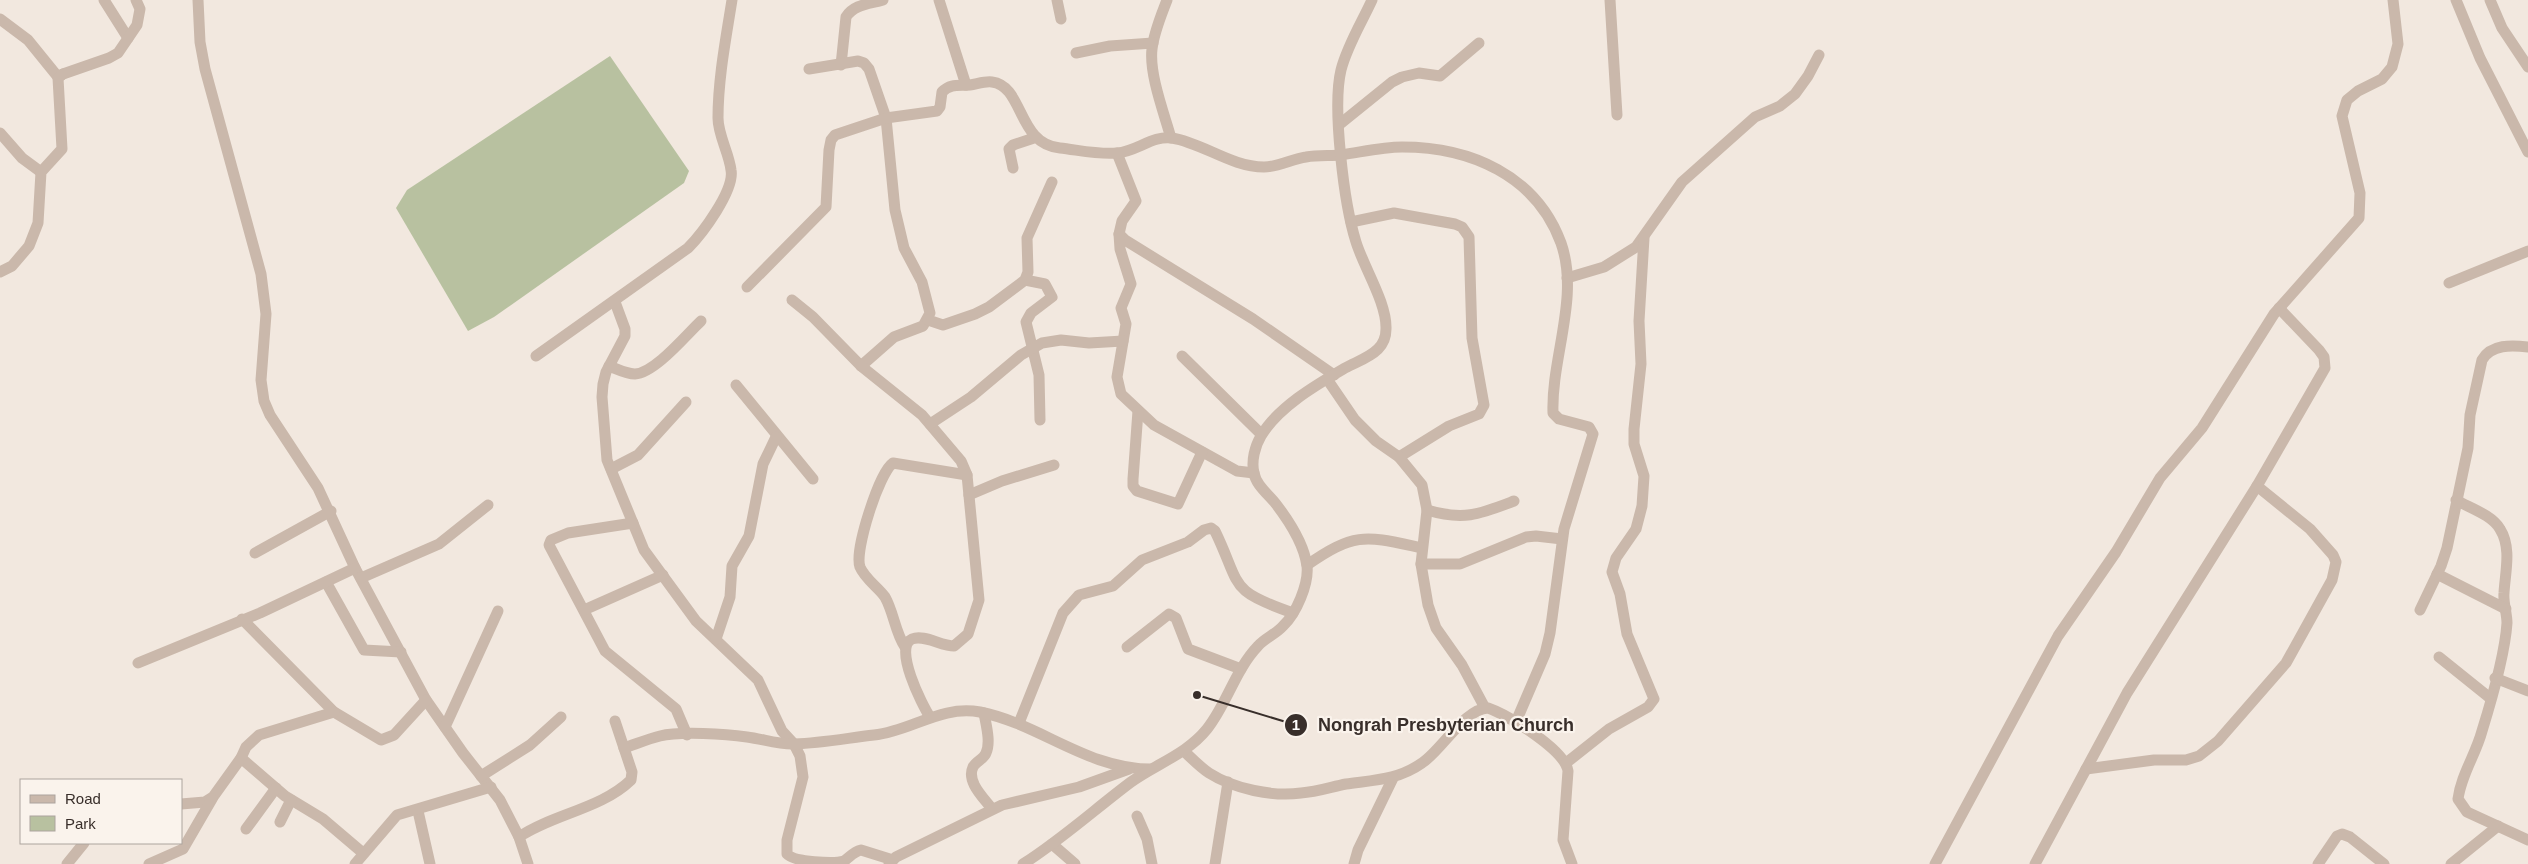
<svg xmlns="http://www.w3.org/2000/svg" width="2528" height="864" font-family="Arial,sans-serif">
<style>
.green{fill:#b8c1a0}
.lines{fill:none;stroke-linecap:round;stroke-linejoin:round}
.street{stroke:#cab8ab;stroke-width:11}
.leader{fill:none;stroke:#382e2a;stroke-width:2}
.callout-dot{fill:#382e2a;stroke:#faf3ec;stroke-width:2}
.mark-label{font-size:15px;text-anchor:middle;font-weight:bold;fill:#fff}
.callout-label{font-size:18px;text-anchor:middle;font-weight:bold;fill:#382e2a;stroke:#faf3ec;stroke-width:4.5;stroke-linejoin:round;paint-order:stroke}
</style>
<rect width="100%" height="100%" fill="#f2e8df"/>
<path class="green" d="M610,56L689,171L684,183L494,317L468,331L396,208L407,190Z"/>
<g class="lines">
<g class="street">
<path d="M104,0L128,38"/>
<path d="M198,0L200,42L205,69L261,274L266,314L261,380L264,401L270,415L318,488L355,568L426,700L463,753L500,800L519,837L528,864"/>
<path d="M939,0L966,85"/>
<path d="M1057,0L1061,19"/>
<path d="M1167,0C1161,16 1154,32 1152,49C1149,74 1164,113 1171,138"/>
<path d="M1610,0L1617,115"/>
<path d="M2456,0L2480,58L2528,152"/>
<path d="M2490,0L2502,28L2528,67"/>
<path d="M0,19L28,40L58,77L63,74"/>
<path d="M1076,53L1110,46L1153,43"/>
<path d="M841,65L846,17C854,4 870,4 883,0"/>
<path d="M809,69L858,61L864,63L869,69L886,118L895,210L904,248L922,282L930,313L923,326L894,337L861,366"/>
<path d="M1340,124L1392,82L1402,77L1419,73L1440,76L1479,43"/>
<path d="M0,133L22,158L41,172"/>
<path d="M1117,153L1136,201L1122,221L1119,234L1125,240L1253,319L1334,375"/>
<path d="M1013,168L1009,149L1013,145L1034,138"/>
<path d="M1351,222L1394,213L1455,224L1462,227L1469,237L1472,338L1484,405L1479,414L1449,426L1399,457"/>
<path d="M1119,234L1120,249L1131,284L1121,308L1126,324L1117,377L1121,394L1154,425L1237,471L1254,473"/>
<path d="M0,272L12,266L29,246L38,223L41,172L62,149L58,78L63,74L109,58L118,53L137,25L140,9L136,0"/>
<path d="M1567,278L1604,267L1636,247L1682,182L1755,117L1780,106L1795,94L1808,76L1819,55"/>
<path d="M1025,280L1045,284L1052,297L1031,313L1026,322L1039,375L1040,420"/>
<path d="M2449,283L2528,251"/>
<path d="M747,287L826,207L829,150L831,140L835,135L886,118L937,111L940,107L942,92C951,83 959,86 970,85C977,84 985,81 992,82C1024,86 1017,144 1060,148C1078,150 1100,155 1117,153C1136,152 1153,135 1172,138C1203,143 1231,167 1264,167C1278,167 1292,159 1306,157C1318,155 1330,156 1341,155C1362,152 1382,147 1402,147C1470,147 1536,175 1561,243C1580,297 1551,358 1553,413L1559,419L1589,427L1593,434L1564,529L1550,633L1545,654L1515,724"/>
<path d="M792,300L813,317L861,366L922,415L961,461L967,475L979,600L968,634L954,646C941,646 924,634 912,639C893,647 922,705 930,717"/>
<path d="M615,302L625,329V336L606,372L603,384L602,397L607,460L644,550L696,621L758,680L782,731L794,744L800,756L803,777L787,840V854C794,862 834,864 844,861C850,857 853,852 861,850L893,860"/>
<path d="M928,320L943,325L975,314L989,307L1025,280L1028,272L1027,238L1052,182"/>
<path d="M536,356L688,248C702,234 735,190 731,170C729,153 718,135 718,118C718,79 726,38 732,0"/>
<path d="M1182,356L1261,434"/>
<path d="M609,366C617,369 626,374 635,374C655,373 686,335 701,321"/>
<path d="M1327,379L1355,420L1376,441L1399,457L1422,485L1427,510L1421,564L1428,605L1436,628L1462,665L1485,708"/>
<path d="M736,385L813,479"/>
<path d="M1138,411L1133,479V486L1137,491L1178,504L1202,452"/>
<path d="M930,424L971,397L1021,355L1042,343L1061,340L1089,343L1123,341"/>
<path d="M611,469L638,455L686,402"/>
<path d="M969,495L1002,481L1054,465"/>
<path d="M2456,500C2470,508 2492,515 2500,529C2512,548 2505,573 2504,593C2503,603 2507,613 2507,623C2505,653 2491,702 2482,731C2476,754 2461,775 2458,799L2467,812L2528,840"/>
<path d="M1427,510C1464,521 1480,514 1514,501"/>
<path d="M633,523L568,533L551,540L549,545L605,651L676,709L687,735"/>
<path d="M255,553L331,511"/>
<path d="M1421,564H1460L1526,537L1536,536L1562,539"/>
<path d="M1307,565C1356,531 1366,536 1422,548"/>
<path d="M2437,574L2506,609"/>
<path d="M361,578L439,544L488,505"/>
<path d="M326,582L364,650L401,652"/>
<path d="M584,610L663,575"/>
<path d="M2420,610L2441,566L2447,548L2468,448L2470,415L2482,360C2491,344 2512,345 2528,347"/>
<path d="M242,619L334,712L381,740L394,735L426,700"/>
<path d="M716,639L730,597L732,566L749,536L763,464L776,437"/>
<path d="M905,647C895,632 894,613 885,597C878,587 865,579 860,567C854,551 879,473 893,463L967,475"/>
<path d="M1127,647L1169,614L1176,618L1188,649L1241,669"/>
<path d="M2439,657L2490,698"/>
<path d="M138,663L260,613L355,568"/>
<path d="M2495,678L2528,691"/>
<path d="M984,713C986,725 991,742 986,753C984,759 976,761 973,767C966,782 984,798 992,809"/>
<path d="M1019,723L1063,613L1079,595L1113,586L1142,560L1188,542L1204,530L1211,528L1215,531C1242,587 1227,590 1293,613"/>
<path d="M445,727L498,611"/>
<path d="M624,748C636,744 648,739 660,736C680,731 726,734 747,737C763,739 779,745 795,744C821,743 848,738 874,735C912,731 940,705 980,712C1040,724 1087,769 1150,769"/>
<path d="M1184,751C1192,759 1200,767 1209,773C1234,789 1273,797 1301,793C1317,792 1331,787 1346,784C1374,780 1398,780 1422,763C1442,750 1464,709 1488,708C1508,715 1565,750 1568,771L1563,840L1572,864"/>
<path d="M241,758L285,796L323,819L363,853"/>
<path d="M1566,763L1609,729L1648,707L1654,699L1627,634L1620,594L1612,572L1616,558L1636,529L1642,506L1644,476L1634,444V429L1641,364L1639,321L1644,238"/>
<path d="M2086,769L2154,760H2186L2199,756L2218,741L2286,663L2332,580L2336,562L2333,555L2310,529L2257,486"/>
<path d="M481,776L530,745L561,717"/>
<path d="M181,804L205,802L213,797L241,758L246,747L259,735L334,712"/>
<path d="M418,811L430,864"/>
<path d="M1137,816L1147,839L1152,864"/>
<path d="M280,822L291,800"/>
<path d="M246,829L276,788"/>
<path d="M519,837C553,814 601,809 631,780L632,772L615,721"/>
<path d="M1052,844L1075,864"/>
<path d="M67,864L84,843"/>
<path d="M149,864L183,849L212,799"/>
<path d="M355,864L397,815L491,787"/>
<path d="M889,864L896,857L1002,805L1079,787L1129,769"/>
<path d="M1023,864C1061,840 1095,809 1131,782C1156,764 1187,754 1207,729C1227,704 1235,670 1258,646C1265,638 1276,634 1283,626C1296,614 1309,584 1307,566C1304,544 1289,521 1276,504C1268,494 1256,485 1254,473C1251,461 1255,446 1261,436C1278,407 1316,385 1345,368C1356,362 1369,358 1378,349C1383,344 1386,337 1386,329C1387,303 1364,268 1356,242C1344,204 1332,107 1341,70C1347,46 1362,22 1372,0"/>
<path d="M1215,864L1228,782"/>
<path d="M1354,864L1358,850L1393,778"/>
<path d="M1935,864L2058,636L2116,552L2160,478L2202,428L2274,314L2359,218L2360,193L2342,116L2347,100L2358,91L2382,79L2392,67L2398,44L2393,0"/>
<path d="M2035,864L2127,693L2257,486L2325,368L2324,357L2319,350L2279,308"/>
<path d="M2318,864L2337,836L2342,834L2350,837L2384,864"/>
<path d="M2451,864L2498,826"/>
</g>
</g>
<path class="leader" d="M1197 695L1296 725"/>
<g class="callout-dot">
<circle cx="1197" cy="695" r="5"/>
<circle cx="1296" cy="725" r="12"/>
</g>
<g class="mark-label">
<text x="1296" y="730">1</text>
</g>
<g class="callout-label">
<text x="1446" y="731">Nongrah Presbyterian Church</text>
</g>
<rect x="20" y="779" width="162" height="65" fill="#faf3ec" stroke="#aca49e"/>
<rect x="30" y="795" width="25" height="8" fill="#cab8ab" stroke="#aca49e"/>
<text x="65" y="804" font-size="15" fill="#382e2a">Road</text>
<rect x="30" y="816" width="25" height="15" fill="#b8c1a0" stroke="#aca49e"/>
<text x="65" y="829" font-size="15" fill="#382e2a">Park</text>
</svg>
